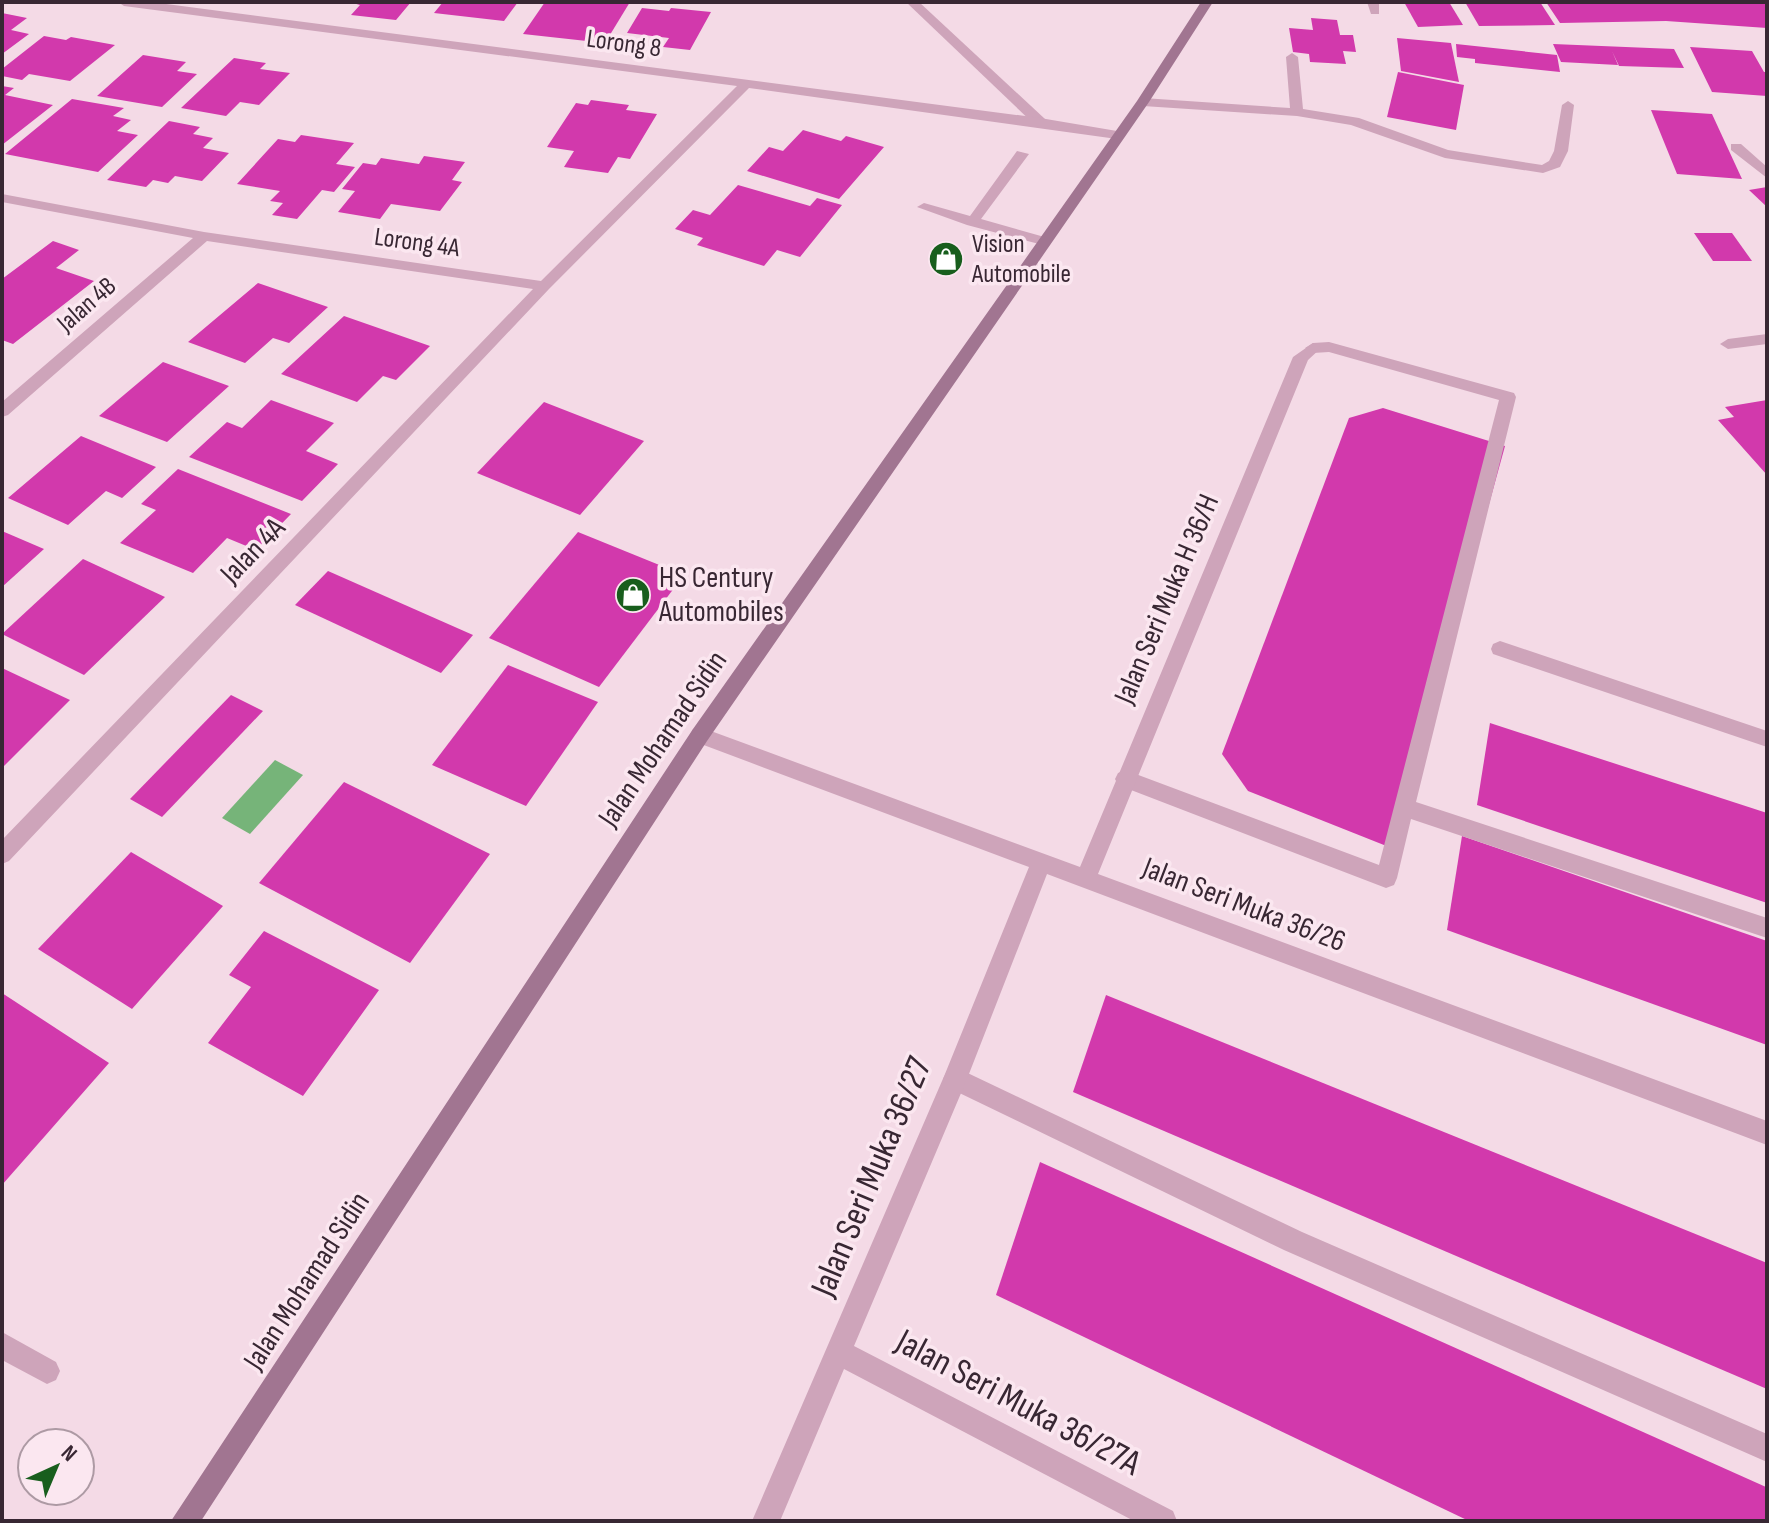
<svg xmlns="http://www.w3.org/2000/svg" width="1769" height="1523" font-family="'Sofia Sans Condensed',sans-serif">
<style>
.water{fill:#76b479}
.building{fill:#d239ac}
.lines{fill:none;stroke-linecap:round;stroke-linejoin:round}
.service{fill:#cea4ba;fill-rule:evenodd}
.minor{fill:#cea4ba;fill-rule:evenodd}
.secondary{fill:#a17591;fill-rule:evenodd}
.labels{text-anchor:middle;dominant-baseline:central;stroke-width:7;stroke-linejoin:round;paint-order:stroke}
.far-street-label{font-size:26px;fill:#382733;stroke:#fbe7f0}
.far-poi-label{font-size:26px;fill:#382733;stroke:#fbe7f0;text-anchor:start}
.street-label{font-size:30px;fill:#382733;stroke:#fbe7f0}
.poi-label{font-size:30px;fill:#382733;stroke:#fbe7f0;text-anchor:start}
.near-street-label{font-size:36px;fill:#382733;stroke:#fbe7f0}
</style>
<rect width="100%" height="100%" fill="#f4dae6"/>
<path class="water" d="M275,760L303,775L250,834L222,818Z"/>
<g class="building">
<path d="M349,2H411L396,20L351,15L360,5Z"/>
<path d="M443,2H518L504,21L434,13Z"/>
<path d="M545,2H630L605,43L523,34Z"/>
<path d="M1404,2H1449L1463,25L1418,27Z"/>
<path d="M1465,2H1540L1555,25L1479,26Z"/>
<path d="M1546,2H1767V28L1666,21L1560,23Z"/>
<path d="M642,8L669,11L671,8L711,12L690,50L663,47L669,38L627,33Z"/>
<path d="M2,13L27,18L11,30L29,34L2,54Z"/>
<path d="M1311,18L1337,20L1340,35H1353L1356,52L1343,51L1346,64L1310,62L1309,54L1293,52L1289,28L1313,30Z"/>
<path d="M44,36L66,40L71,37L115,45L70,81L29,74L22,80L2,76V69Z"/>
<path d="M1397,38L1451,43L1459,82L1401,71Z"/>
<path d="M1456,44L1557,55L1560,72L1475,63V59L1457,57Z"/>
<path d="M1553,44L1674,49L1684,68L1619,66L1612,51L1618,65L1561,62Z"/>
<path d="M1690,47L1752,51L1764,72H1767V96L1712,92Z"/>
<path d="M143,55L186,62L177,71L197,74L162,107L97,96Z"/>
<path d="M234,58L266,63L260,69L290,73L259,105L240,102L226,116L181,108Z"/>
<path d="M1398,72L1464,85L1456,130L1387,117Z"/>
<path d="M2,86L14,88L5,95L53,105L2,145Z"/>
<path d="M72,99L124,108L113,116L131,120L117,131L138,135L98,172L5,154Z"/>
<path d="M591,100L629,105L626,110L657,114L630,159L618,157L608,173L564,167L574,151L547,147L576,103L588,105Z"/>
<path d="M1651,110L1712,114L1742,179L1677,174Z"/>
<path d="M169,121L200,127L193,134L213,138L203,148L229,153L202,181L175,176L168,183L153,180L146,187L107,180Z"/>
<path d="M803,130L841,141L846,136L884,147L839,199L747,171L769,147L783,151Z"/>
<path d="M301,135L354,143L336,164L355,167L334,192L322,190L297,219L272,215L283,203L270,201L280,191L237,184L278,139L295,142Z"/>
<path d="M424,156L465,162L452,180L462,182L440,211L391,204L380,219L338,212L355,191L342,189L363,163L376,165L381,158L419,164Z"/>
<path d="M738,185L810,206L817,198L842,205L800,257L777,250L764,266L697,245L703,238L675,229L693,210L710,215Z"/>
<path d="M1767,187V207L1749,190Z"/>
<path d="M1694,233H1732L1752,261H1713Z"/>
<path d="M53,241L79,250L56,268L94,281L13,344L2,340V279Z"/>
<path d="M258,283L328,307L289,343L273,338L245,363L188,342Z"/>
<path d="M344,316L430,346L396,380L383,376L357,402L281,374Z"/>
<path d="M163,362L229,386L167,442L99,416Z"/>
<path d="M271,400L334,423L306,451L338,464L302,501L189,457L227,422L242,428Z"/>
<path d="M1767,400V475L1718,420L1734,417L1725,407Z"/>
<path d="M544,402L644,441L580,515L477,473Z"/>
<path d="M1383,408L1505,446L1394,849L1248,791L1222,754L1349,418Z"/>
<path d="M81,436L156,467L122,498L106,491L68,525L8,498Z"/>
<path d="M178,469L291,514L256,550L227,538L193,573L120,543L156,510L141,504Z"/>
<path d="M2,531L44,549L2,587Z"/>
<path d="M578,532L684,575L599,687L489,638Z"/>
<path d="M83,559L165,597L84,675L2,634Z"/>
<path d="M328,571L473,635L441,673L295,605Z"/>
<path d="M508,665L598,702L526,806L432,765Z"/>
<path d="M2,668L70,700L2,768Z"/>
<path d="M231,695L263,711L162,817L130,799Z"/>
<path d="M1490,723L1767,813V903L1477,805Z"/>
<path d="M344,782L490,854L410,963L259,883Z"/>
<path d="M1462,836L1767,941V1045L1447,930Z"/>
<path d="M131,852L223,906L132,1009L38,949Z"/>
<path d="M264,931L379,990L303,1096L208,1043L251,987L229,975Z"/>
<path d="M2,993L109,1063L2,1185Z"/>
<path d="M1106,995L1767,1263V1389L1073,1092Z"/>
<path d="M1040,1162L1766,1487V1521H1469L996,1295Z"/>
</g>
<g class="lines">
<g class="service">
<path d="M906,2H919L1045,119V125H1035Z"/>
<path d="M1367,2H1379V14H1371Z"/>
<path d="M1292,53L1298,57L1303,109L1359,118L1448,150L1542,165L1549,161L1554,151L1562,105L1568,101L1574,105L1568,151L1560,167L1543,173L1445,158L1351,125L1297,116L1143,106L1137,102L1143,98L1290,108L1286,57Z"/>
<path d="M1017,151L1029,154L981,219L1048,238V244L1043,245L967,225L917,207L924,203L970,216Z"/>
<path d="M1329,342L1514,393L1516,397L1416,802L1767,918V938L1411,819L1397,878L1394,885L1386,888L1118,785L1115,779L1118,773L1125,770L1379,865L1499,400L1329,352L1313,353L1305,348L1313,343Z"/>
<path d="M955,1067L1302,1232L1767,1434V1462L1284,1250L947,1087L943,1079L947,1071Z"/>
</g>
<g class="minor">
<path d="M118,2H151L1040,118L1117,131L1124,135L1117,139L749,88L549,289L9,861L2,864V840L533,289L207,241L8,415L2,417V402L193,238L2,202V194L204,232L541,281L737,86L124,6Z"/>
<path d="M1731,144H1741L1767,167V178L1731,150Z"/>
<path d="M1767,334V344L1728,349L1720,344L1728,339Z"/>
<path d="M1313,343L1321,348L1308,360L1098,874L1767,1121V1145L1047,874L967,1079L854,1346L1173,1511L1177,1521H1134L844,1369L780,1521H752L945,1074L1029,867L693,741L690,735L693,729L700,727L1080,867L1293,357Z"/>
<path d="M1500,641L1767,731V747L1493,654L1491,649L1493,644Z"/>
<path d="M2,1332L56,1362L60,1371L56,1380L47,1384L2,1360Z"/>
</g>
<path class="secondary" d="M1201,2H1213L1149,102L707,741L201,1521H171L693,729L1137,101Z"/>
</g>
<defs>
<g id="shop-disc" transform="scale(1.8)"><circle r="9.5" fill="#185e1d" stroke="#fbe7f0"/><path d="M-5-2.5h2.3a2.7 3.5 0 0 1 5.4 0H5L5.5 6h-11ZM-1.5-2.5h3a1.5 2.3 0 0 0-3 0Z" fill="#fff"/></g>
</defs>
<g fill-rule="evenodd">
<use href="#shop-disc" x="946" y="259"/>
<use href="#shop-disc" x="633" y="595"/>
</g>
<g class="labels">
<g class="far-street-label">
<text transform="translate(624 44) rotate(8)">Lorong 8</text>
<text transform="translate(417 243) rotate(8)">Lorong 4A</text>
<text transform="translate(87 305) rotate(-41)">Jalan 4B</text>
</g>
<g class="far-poi-label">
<text x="972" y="244">Vision<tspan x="972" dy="30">Automobile</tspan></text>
</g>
<g class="street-label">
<text transform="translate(253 551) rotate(-46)">Jalan 4A</text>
<text transform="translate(1167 599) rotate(-67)">Jalan Seri Muka H 36/H</text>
<text transform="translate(663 739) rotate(-56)">Jalan Mohamad Sidin</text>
<text transform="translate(1244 905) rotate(21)">Jalan Seri Muka 36/26</text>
<text transform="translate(307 1281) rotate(-57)">Jalan Mohamad Sidin</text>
</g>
<g class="poi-label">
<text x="659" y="578">HS Century<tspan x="659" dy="34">Automobiles</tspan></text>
</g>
<g class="near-street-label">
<text transform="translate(872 1177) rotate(-67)">Jalan Seri Muka 36/27</text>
<text transform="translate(1018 1403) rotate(28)">Jalan Seri Muka 36/27A</text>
</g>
</g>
<rect width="1769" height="1523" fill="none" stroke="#382733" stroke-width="8"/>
<g transform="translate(56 1467) rotate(44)"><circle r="38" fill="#fbe7f0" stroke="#ad9aa4" stroke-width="2"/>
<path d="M0-6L14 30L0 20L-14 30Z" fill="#185e1d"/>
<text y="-12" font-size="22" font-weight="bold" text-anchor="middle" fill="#382733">N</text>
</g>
</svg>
